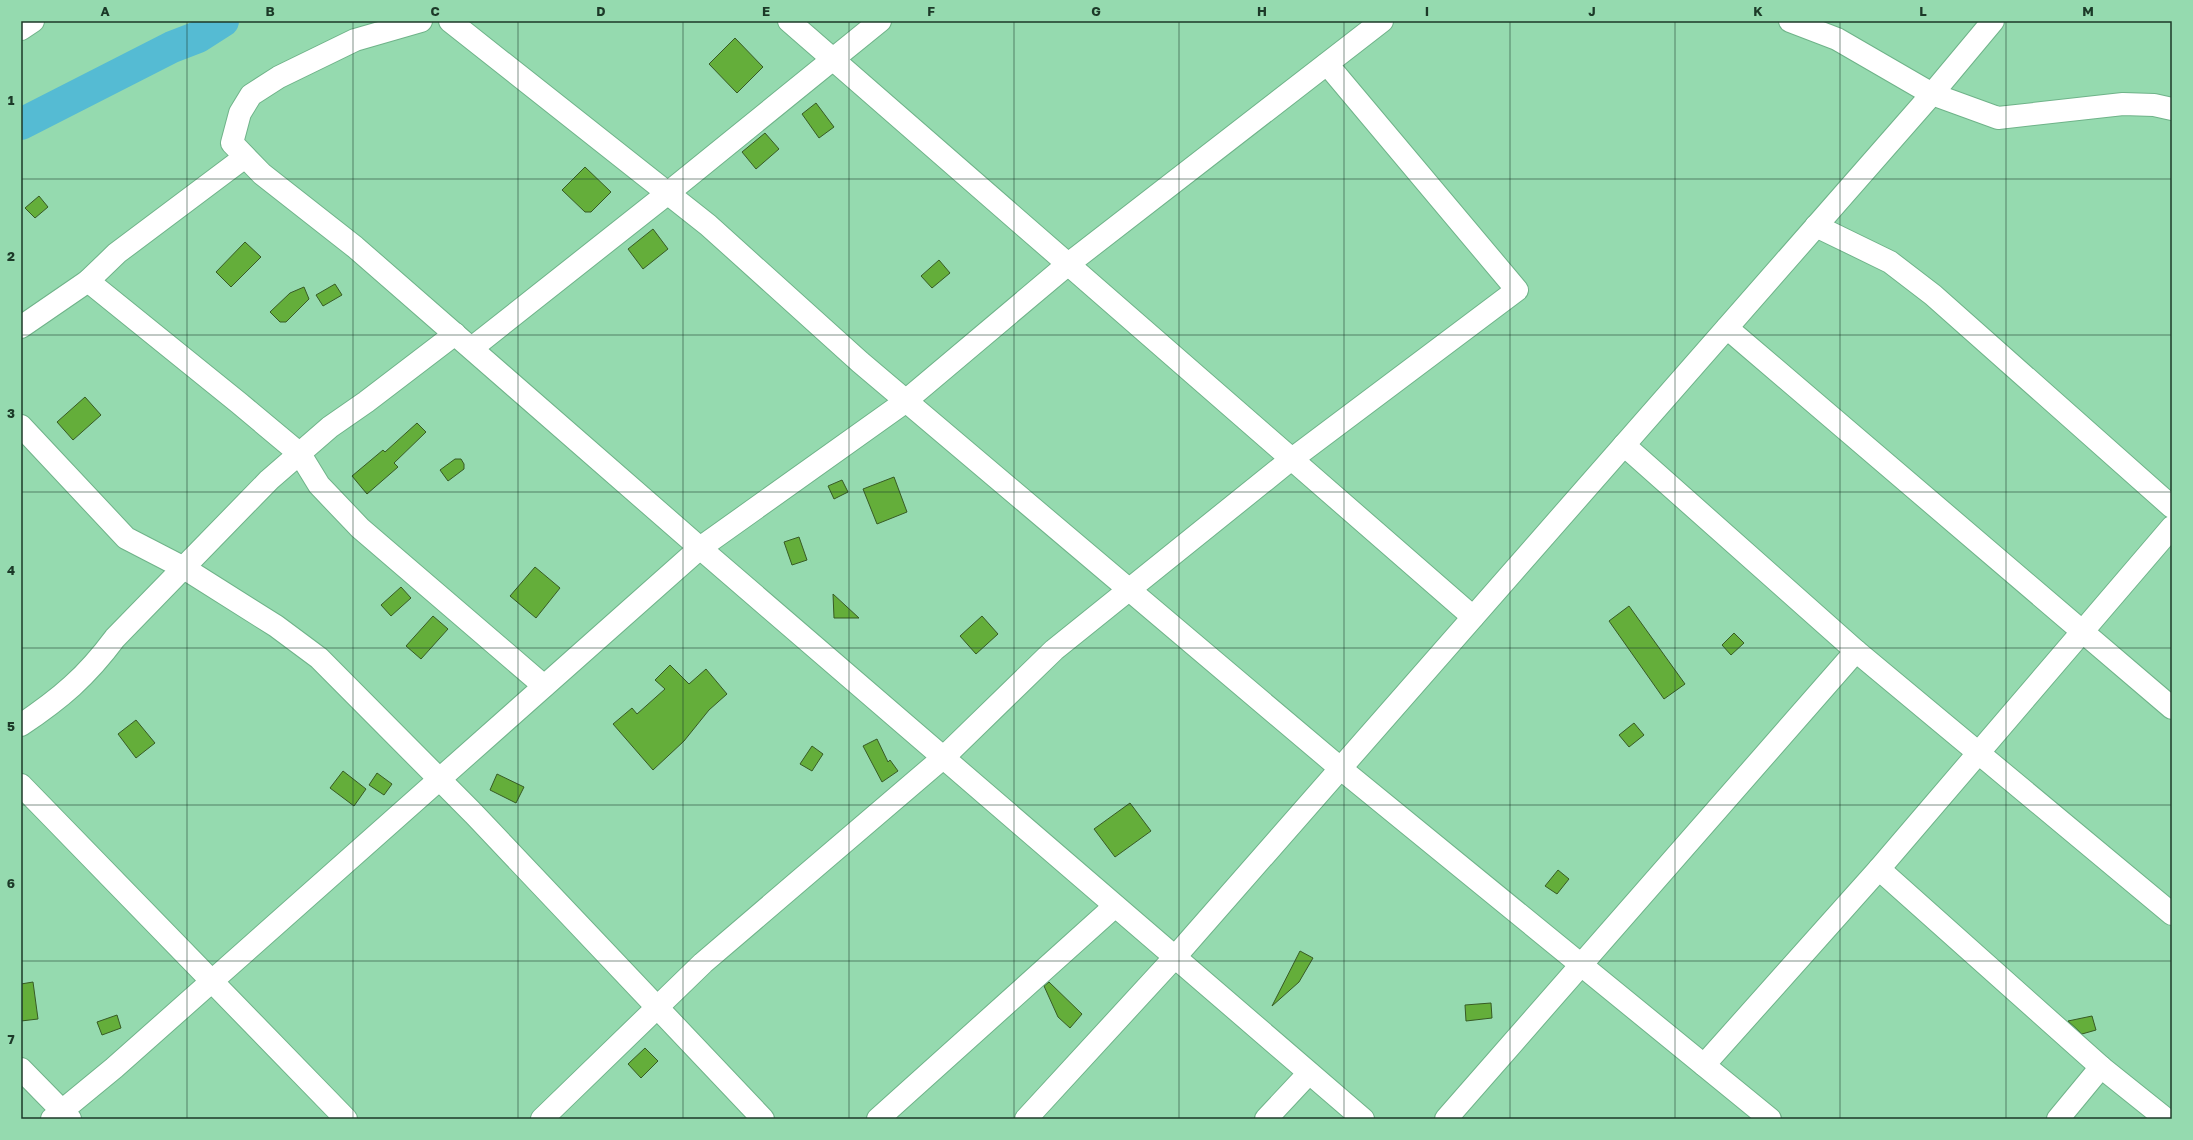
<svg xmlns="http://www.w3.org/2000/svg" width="2193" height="1140" font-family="'Golos Text',sans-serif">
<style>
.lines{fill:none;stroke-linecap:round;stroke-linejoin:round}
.river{stroke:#55bbd3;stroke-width:32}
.building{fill:#64ae3a;stroke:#375b25}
.minor-casing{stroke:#6fb389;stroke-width:24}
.minor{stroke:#fff;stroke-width:22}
.grid{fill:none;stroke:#1c3928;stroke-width:1;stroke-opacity:0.55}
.neatline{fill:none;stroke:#1c3928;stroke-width:1.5}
.grid-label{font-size:13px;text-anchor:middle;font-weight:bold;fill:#1c3928}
</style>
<rect width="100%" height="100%" fill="#95daaf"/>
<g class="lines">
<path class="river" d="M21,124L172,47L198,37L223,21"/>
</g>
<g class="building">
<path d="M735,38L763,67L737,93L709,64Z"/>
<path d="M816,103L834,127L819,138L802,114Z"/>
<path d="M765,133L779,149L756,169L742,152Z"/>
<path d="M585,167L611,192L591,212H585L562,190Z"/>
<path d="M39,196L48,207L35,218L25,208Z"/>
<path d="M653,229L668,249L643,269L628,249Z"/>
<path d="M245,242L261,257L231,287L216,272Z"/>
<path d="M939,260L950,273L932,288L921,276Z"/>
<path d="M335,284L342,295L323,306L316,295Z"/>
<path d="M304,287L309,299L286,322H280L270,312L290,293Z"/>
<path d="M85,397L101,415L73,440L57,422Z"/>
<path d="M417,423L426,432L394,463L398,467L367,494L352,476L383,450L385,452Z"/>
<path d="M455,459H461L464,464V469L448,481L440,470Z"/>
<path d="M894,477L907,512L877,524L863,489Z"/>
<path d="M842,480L848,492L834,499L828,486Z"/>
<path d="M799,537L807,560L792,565L784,542Z"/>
<path d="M535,567L560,588L536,618L510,596Z"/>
<path d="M401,587L411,598L391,616L381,605Z"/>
<path d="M833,594L859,618H834Z"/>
<path d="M1629,606L1685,684L1664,699L1609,621Z"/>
<path d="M433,616L448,629L421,659L406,646Z"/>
<path d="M982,616L998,634L976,654L960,636Z"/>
<path d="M1734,633L1744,643L1731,655L1722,645Z"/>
<path d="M670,665L689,684L706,669L727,694L709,710L684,741L653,770L613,724L632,708L637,714L665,689L655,680Z"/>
<path d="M136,720L155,743L136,758L118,734Z"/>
<path d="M1634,723L1644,735L1629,747L1619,735Z"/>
<path d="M877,739L888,762L890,760L898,771L882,782L863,746Z"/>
<path d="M812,746L823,754L812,771L800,764Z"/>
<path d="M343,771L366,789L354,806L330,788Z"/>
<path d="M377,773L392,784L384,795L369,785Z"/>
<path d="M497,774L524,787L516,803L490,790Z"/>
<path d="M1130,803L1151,831L1115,857L1094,829Z"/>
<path d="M1558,870L1569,879L1557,894L1545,886Z"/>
<path d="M1300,951L1313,958L1299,982L1272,1006Z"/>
<path d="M33,982L38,1019L21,1021V984Z"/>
<path d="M1049,982L1082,1014L1070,1028L1058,1017L1044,986Z"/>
<path d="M1491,1003L1492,1018L1466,1021L1465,1005Z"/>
<path d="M117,1015L121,1028L102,1035L97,1022Z"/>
<path d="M2092,1016L2096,1030L2082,1034L2068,1021Z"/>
<path d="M645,1048L658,1061L641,1078L628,1064Z"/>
</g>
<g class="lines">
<g class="minor-casing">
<g id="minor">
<path d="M421,21L355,40L279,77L251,95L240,113L232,143L262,174L355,247L700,548L1363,1119"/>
<path d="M450,21L708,225L860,362L1340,768L1770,1119"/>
<path d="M789,21L1473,617"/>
<path d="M1790,21L1837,39L1932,94L1998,118L2123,104L2154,105L2172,109"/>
<path d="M21,29L33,21"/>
<path d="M1816,226L1890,262L1933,295L2172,507"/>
<path d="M88,281L239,403L300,454L319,485L360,528L544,686"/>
<path d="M21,327L88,281L117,253L245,157"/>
<path d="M1727,328L2172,708"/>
<path d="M472,348L663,197L880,21"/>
<path d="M21,426L126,538L184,568L276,626L319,658L474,814L763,1119"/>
<path d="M1624,445L1856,651L2172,914"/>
<path d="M21,725C61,698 86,677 115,638L269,480L330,427L366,402L455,334"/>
<path d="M21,785L346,1119"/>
<path d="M1879,869L2101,1067L2166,1119"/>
<path d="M1704,1065L1879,869L2172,527"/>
<path d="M21,1069L70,1119"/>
<path d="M52,1119L114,1068L700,548L902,404L1067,265L1382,21"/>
<path d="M542,1119L703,963L944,757L1054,650L1284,465L1517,290L1327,64"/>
<path d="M878,1119L1115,906"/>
<path d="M1026,1119L1175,957L1932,94L1993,21"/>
<path d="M1266,1119L1309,1073"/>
<path d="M1446,1119L1856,651"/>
<path d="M2058,1119L2101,1067"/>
</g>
</g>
<use href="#minor" class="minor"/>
</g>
<path class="grid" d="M187,21V1119M353,21V1119M518,21V1119M683,21V1119M849,21V1119M1014,21V1119M1179,21V1119M1344,21V1119M1510,21V1119M1675,21V1119M1840,21V1119M2006,21V1119M21,179H2172M21,335H2172M21,492H2172M21,648H2172M21,805H2172M21,961H2172"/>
<rect width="2193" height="1140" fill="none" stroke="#95daaf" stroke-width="44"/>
<rect x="22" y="22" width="2149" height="1096" class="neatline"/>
<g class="grid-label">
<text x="105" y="16">A</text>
<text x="270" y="16">B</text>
<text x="435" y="16">C</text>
<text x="601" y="16">D</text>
<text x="766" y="16">E</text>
<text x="931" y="16">F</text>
<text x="1096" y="16">G</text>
<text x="1262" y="16">H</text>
<text x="1427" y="16">I</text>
<text x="1592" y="16">J</text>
<text x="1758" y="16">K</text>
<text x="1923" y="16">L</text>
<text x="2088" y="16">M</text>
<text x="11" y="105">1</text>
<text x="11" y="261">2</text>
<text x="11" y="418">3</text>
<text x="11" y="575">4</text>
<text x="11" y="731">5</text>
<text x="11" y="888">6</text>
<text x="11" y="1044">7</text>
</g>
</svg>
